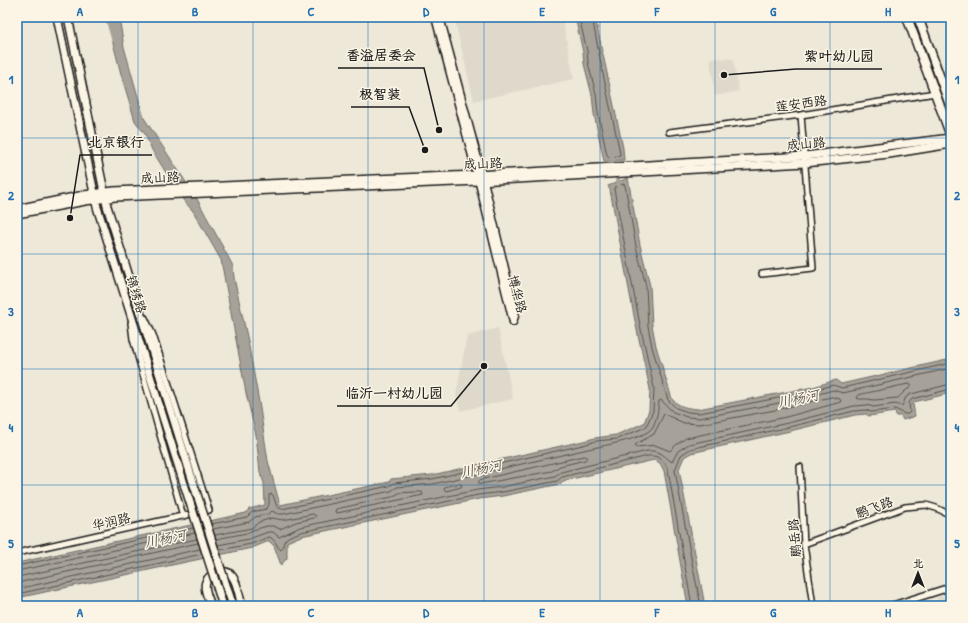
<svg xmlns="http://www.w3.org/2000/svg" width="968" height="623" font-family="'Patrick Hand','LXGW WenKai TC',sans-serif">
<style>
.built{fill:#ded9cb}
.water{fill:#a7a299;stroke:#6f6c67}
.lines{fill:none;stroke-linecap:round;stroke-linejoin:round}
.shore{stroke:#54524e;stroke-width:1}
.canal{stroke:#a7a299;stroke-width:4.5}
.river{stroke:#a7a299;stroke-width:8}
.minor-casing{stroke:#1c1c1c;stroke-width:8}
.tertiary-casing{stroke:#1c1c1c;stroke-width:9}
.secondary-casing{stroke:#1c1c1c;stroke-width:10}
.primary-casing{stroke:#1c1c1c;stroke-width:11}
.minor{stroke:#fcf5e5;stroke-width:5}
.tertiary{stroke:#fcf5e5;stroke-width:6}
.secondary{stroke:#fcf5e5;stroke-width:7}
.primary{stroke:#fcf5e5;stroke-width:8}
.secondary-bridge-casing{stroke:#1c1c1c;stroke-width:10;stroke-linecap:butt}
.secondary-bridge{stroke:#fcf5e5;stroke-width:7}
.grid{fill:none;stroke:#1f6fb2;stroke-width:1;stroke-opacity:0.55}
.labels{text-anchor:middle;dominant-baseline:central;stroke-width:3;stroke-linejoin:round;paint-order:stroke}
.street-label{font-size:13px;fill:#1c1c1c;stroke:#fcf5e5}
.water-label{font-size:14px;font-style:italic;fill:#5b5854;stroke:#fcf5e5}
.leader{fill:none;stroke:#1c1c1c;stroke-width:1.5}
.callout-dot{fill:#1c1c1c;stroke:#fcf5e5;stroke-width:1.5}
.callout-label{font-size:14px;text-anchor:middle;font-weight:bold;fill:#1c1c1c;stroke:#fcf5e5;stroke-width:3;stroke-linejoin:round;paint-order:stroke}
.neatline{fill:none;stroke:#1f6fb2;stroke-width:1.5}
.grid-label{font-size:13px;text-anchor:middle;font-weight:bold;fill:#1f6fb2}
</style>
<rect width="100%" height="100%" fill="#eee8d9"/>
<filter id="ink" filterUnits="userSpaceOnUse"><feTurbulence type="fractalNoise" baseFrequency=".025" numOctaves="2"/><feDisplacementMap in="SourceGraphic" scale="8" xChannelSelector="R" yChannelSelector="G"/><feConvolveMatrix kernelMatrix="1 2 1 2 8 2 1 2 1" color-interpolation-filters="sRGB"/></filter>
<g filter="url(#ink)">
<g class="built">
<path d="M454,17H562L574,79L474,101Z"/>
<path d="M710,58L733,59L739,91L715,96Z"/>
<path d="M498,328L513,399L460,411L456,395L467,336Z"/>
<path d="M951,593V606H939L937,598Z"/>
</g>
<g class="water">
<path d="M109,17H119L124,47L144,118L197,199L233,266L234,278L248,341L259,402L268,461L280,505L389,482L391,479L432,475L583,441L595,438L616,435L644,423L649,410L650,389L635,321L610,190L608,186L628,178L640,245L650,286L652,325L656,346L672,399C679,407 687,408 698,409L813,387L836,380L841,384L951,359V393L914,402L913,404L915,416L903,420L901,416H896L895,412L869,416L866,414L855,415L790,431L691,453L684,457L679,469L705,606H688L664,471L660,463L654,460L563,481L560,484L503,496L479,499L301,536L287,542V558L281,565L274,546L269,541L252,548L17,598V563L246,513L249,509L265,505L264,483L260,472L256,435L246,393L221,260L193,211L183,200L170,179L152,150L145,134L135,121L121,74L112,39L113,31Z"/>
<path d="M575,17H595L623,148L624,160L604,161L594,114L592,95L584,64L583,52Z"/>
</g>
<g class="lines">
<g class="shore">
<path d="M579,17L587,51L588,63L596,94L598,113L607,155L609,157L618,156L620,155L619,148L603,74L592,17"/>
<path d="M909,384L911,385V387L905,391L898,398L874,400L867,399H859L857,398L859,395Z"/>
<path d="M832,397L840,399L841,402L786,417L686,438L676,445L670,451L655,445L637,447L635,446L636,444L654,434L664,414L684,423L700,424L775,410Z"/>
<path d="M585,456L587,458L585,460L560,466L552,471L480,484L478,482L480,480Z"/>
<path d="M460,484L462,485L461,487L446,491L444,489L445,487Z"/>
<path d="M416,492H422L423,495L337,513L335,512L336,509L392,497L399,493Z"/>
<path d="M211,524L247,517L252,512L266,509L269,505V495L271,494L273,495L277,507L282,509L389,486L394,483L432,479L583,445L596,441L617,439L646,427L653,411L654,388L639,320L614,189L615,187L623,184L625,185L636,246L646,286L648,326L652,347L668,400L676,408L688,412L699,413L773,399L814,390L833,385L842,388L951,363"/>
<path d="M213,529L249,522L255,517L268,514L272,511L278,514H283L391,491L397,487L433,484L584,450C599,446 643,440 652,428C657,420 658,410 659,401L661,400L673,412L687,417L699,418L774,404L815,395L833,390L843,393L951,368"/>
<path d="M215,535L252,528L259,522L272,518L283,520L313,514L316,516L314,518L296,522L280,529L273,526H267L253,530L247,533L216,539"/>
<path d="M218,545L249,539L268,532H273L279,537L300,527L477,490L502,487L555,476L561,472L647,451C661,450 662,455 672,462L678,451L689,444L788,423L854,406L867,405L873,407L895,404L902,406L906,397L911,394L951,384"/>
<path d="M220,550L251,544L269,537C276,539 276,547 281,550L283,548C283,536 291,536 301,532L478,495L503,492L557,481L562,477L648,456C659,455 664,460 668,470L692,606"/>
<path d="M17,566L193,528"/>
<path d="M17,571L195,533"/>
<path d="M17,577L197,539"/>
<path d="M17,583L198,543"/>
<path d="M17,589L200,549"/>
<path d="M17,594L202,554"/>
<path d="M701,606L692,563L675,470L681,455L690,449L789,427L854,411L866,410L871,412L895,409L905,414H908L910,412L909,403L912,399L951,389"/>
</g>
<path class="canal" d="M612,156L619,186"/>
<path class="river" d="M109,17L115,38"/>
<g class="minor-casing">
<g id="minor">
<path d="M669,132L801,115L935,93"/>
<path d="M762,274L813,268L801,115"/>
<path d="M131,323L133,339L183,516"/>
<path d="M800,467L804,544L813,606"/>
<path d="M804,544L905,507L926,505L936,508L951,515"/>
<path d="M17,553L209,510L153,335L145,318"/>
</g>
</g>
<g class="tertiary-casing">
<g id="tertiary">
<path d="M435,17L477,175L513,322"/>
<path d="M440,17L484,181L515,310V316L513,322"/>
<path d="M891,606L951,587"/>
</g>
</g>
<g class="secondary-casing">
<g id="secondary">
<path d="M57,17L97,207L185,487"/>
<path d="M68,17L107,206L194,485"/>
<path d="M17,209L84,195L114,191L374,179L477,175L805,156L951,138"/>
<path d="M17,214L85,201L115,197L478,181L805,163L889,154L951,144"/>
<path d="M227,588L233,606"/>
<path d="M218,590L223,606"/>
<path d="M211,606C209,599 203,589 206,582C210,572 226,568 232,576C238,583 239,597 242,606"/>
</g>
</g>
<g class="primary-casing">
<g id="primary">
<path d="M907,17L951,136"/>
<path d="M918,17L951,108"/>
</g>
</g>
<use href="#minor" class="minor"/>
<use href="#tertiary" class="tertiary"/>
<use href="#secondary" class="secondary"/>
<use href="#primary" class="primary"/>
<g class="secondary-bridge-casing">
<g id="secondary-bridge">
<path d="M194,485L227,588"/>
<path d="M185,487L218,590"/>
</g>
</g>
<use href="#secondary-bridge" class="secondary-bridge"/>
</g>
</g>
<path class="grid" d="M138,17V606M253,17V606M368,17V606M484,17V606M600,17V606M715,17V606M830,17V606M17,138H951M17,254H951M17,369H951M17,485H951"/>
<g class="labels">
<g class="street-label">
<text transform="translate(801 103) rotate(-8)">莲安西路</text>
<text transform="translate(806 143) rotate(-5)">成山路</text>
<text transform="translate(483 163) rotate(-3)">成山路</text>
<text transform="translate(160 177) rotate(-3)">成山路</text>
<text transform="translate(137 294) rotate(73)">锦绣路</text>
<text transform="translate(518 294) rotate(75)">博华路</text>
<text transform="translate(874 507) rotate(-20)">鹏飞路</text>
<text transform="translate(111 521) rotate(-13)">华润路</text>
<text transform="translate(794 538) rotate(-95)">鹏岳路</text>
</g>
<g class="water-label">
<text transform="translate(798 398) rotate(-12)">川杨河</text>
<text transform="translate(481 468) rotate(-12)">川杨河</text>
<text transform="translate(165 538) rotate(-12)">川杨河</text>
</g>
</g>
<path class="leader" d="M439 130L424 68H338M724 75L796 69H882M425 150L409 107H351M70 218L80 155H152M484 366L451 406H337"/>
<g class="callout-dot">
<circle cx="439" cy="130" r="4"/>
<circle cx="724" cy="75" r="4"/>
<circle cx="425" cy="150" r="4"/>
<circle cx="70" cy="218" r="4"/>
<circle cx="484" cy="366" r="4"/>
</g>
<g class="callout-label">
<text x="381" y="60">香溢居委会</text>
<text x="839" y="61">紫叶幼儿园</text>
<text x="380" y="99">极智装</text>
<text x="116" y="147">北京银行</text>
<text x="394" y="398">临沂一村幼儿园</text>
</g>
<rect width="968" height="623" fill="none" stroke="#fcf5e5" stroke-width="44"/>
<g transform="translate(918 573)" stroke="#fcf5e5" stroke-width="3" paint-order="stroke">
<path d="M0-3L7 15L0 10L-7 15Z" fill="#1c1c1c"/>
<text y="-6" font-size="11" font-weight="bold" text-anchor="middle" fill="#1c1c1c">北</text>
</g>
<rect x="22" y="22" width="924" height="579" class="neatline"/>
<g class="grid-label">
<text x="80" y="16">A</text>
<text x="195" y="16">B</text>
<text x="311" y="16">C</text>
<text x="426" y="16">D</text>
<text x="542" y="16">E</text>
<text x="657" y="16">F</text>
<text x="773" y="16">G</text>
<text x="888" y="16">H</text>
<text x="11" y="84">1</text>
<text x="957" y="84">1</text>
<text x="11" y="200">2</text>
<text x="957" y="200">2</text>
<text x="11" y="316">3</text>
<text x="957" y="316">3</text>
<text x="11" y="432">4</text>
<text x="957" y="432">4</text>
<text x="11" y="548">5</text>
<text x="957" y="548">5</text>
<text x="80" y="617">A</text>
<text x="195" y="617">B</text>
<text x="311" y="617">C</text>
<text x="426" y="617">D</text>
<text x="542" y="617">E</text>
<text x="657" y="617">F</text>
<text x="773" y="617">G</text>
<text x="888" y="617">H</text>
</g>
</svg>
